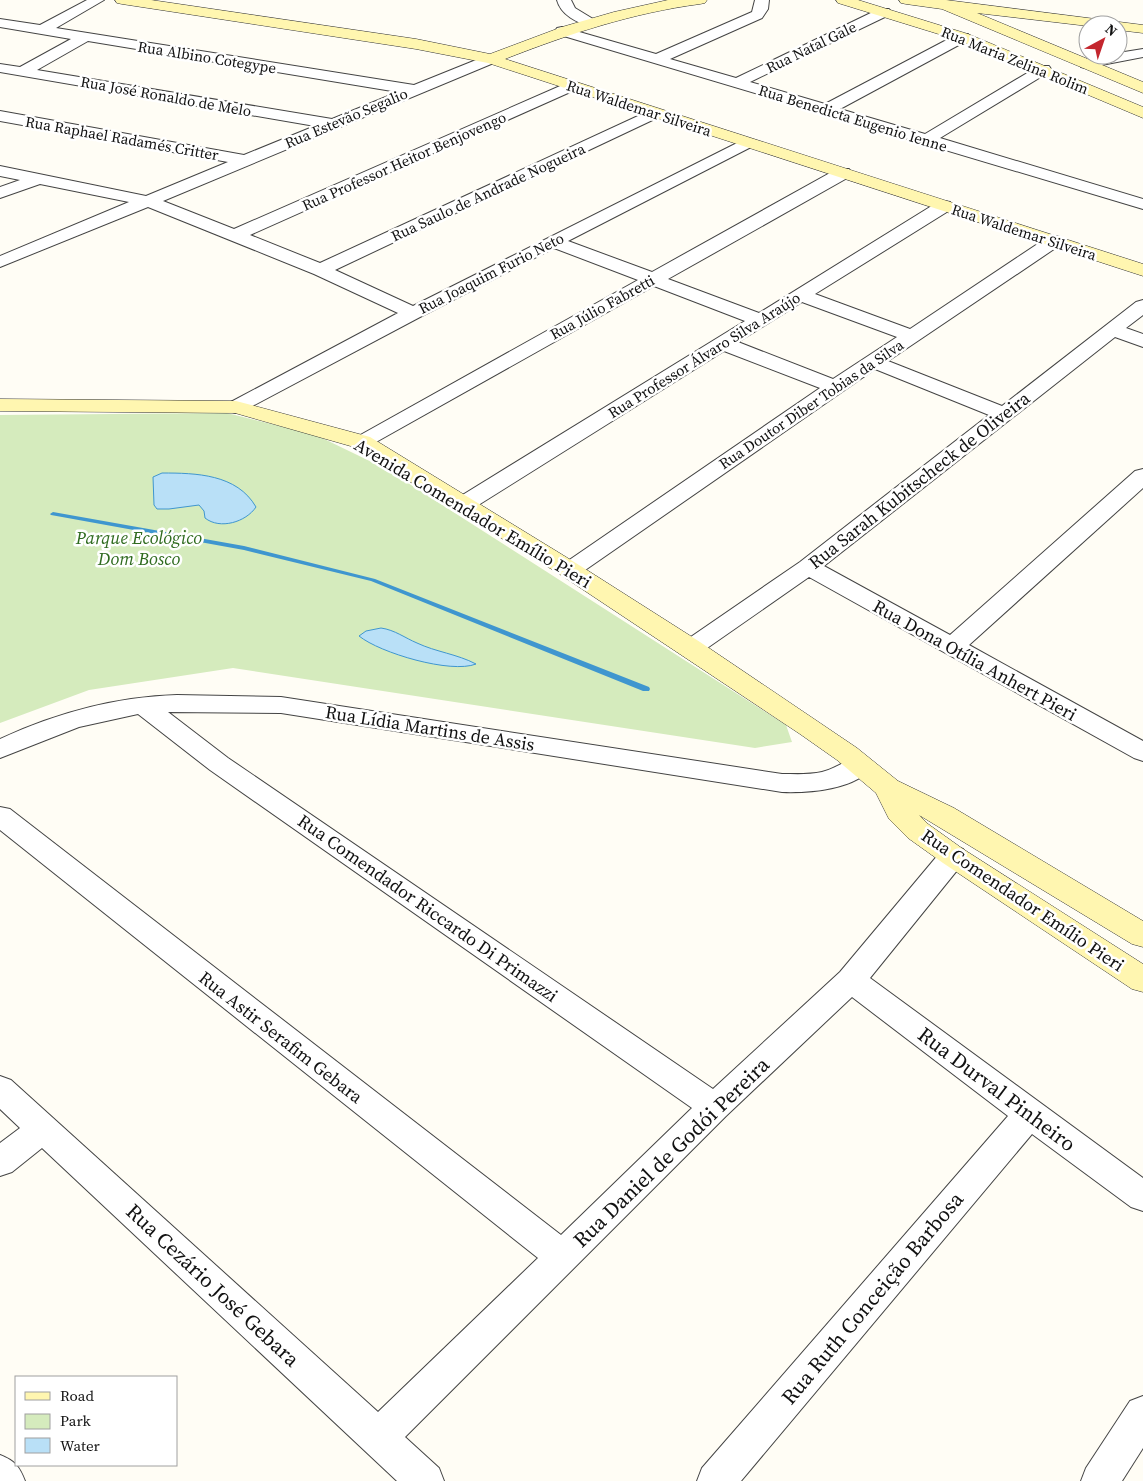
<svg xmlns="http://www.w3.org/2000/svg" width="1143" height="1481" font-family="'Source Serif 4',serif">
<style>
.green{fill:#d5ebbd}
.water{fill:#b9e0f7;stroke:#3f96cf}
.lines{fill:none;stroke-linecap:round;stroke-linejoin:round}
.stream{fill:#3f96cf;fill-rule:evenodd}
.street-casing{stroke:#444;stroke-width:2}
.secondary-casing{stroke:#333;stroke-width:1}
.street{fill:#fff;fill-rule:evenodd}
.secondary{fill:#fff6b0;fill-rule:evenodd}
.labels{text-anchor:middle;dominant-baseline:central;stroke-width:5;stroke-linejoin:round;paint-order:stroke}
.far-street-label{font-size:15px;fill:#111;stroke:#fff}
.street-label{font-size:18px;fill:#111;stroke:#fff}
.park-label{font-size:18px;font-style:italic;fill:#2f6b1f;stroke:#fff}
.near-street-label{font-size:21px;fill:#111;stroke:#fff}
</style>
<rect width="100%" height="100%" fill="#fffdf5"/>
<path class="green" d="M227,413L316,435L386,469L786,725L792,742L755,748L233,668L89,690L0,723V415Z"/>
<g class="water">
<path d="M162,473C196,473 237,474 256,507C246,522 220,530 205,518L204,511L199,505L169,509H157L154,505L153,477Z"/>
<path d="M381,628C395,630 405,638 417,643C436,652 457,654 476,664C451,674 380,653 359,636L366,631Z"/>
</g>
<g class="lines">
<path class="stream" d="M53,512L244,546L375,579L649,687L650,689L649,691H643L371,581L244,550L51,515L50,514Z"/>
<g class="street-casing">
<g id="street">
<path d="M87,0H104L56,28L414,85L486,56H496L498,59L496,62L163,201L234,229L567,83H577L580,86L577,89L250,235L320,263L651,110H661L664,113L661,116L335,270L413,306L747,138L753,140L755,143L753,146L568,241L652,272L837,169H849L851,173L849,177L668,279L759,313L938,202L944,201L950,202L953,206L950,210L815,294L910,329L1048,237L1054,236L1060,237L1063,241L1060,245L888,361L1002,406L1136,302L1143,300V315L1126,328L1143,334V347L1115,337L824,566L950,635L1135,471L1143,469V488L969,645L1143,741V761L1134,758L809,577L700,653L691,656L682,653L679,648L682,643L800,562L989,415L875,369L578,575L570,577L562,575L558,570L562,565L820,388L724,351L472,509L464,511L456,509L453,504L456,499L745,321L654,286L369,446L362,448L355,446L351,442L355,438L638,280L554,248L420,317L243,411L236,413L229,411L226,407L229,403L398,313L314,274L148,207L0,267V256L129,202L40,184L0,198V187L20,180L0,176V166L146,196L228,162L0,121V111L244,155L315,126L0,72V64L20,67L71,39L0,27V19L40,25ZM88,41L398,92L332,119L37,70ZM802,302L897,337L833,379L738,342Z"/>
<path d="M557,0H571L575,8L598,22L591,26C577,23 561,15 557,0Z"/>
<path d="M755,0H769L768,9L762,18L670,59L736,78L879,9H889L891,12L889,15L750,82L825,104L958,34H968L970,37L968,40L840,109L925,134L1039,66H1049L1051,69L1049,72L940,138L1143,199V209L557,34L555,31L557,28L562,27L656,54L752,12Z"/>
<path d="M1143,49V57L1086,68L1081,67L1079,64L1081,61L1086,60L1118,55V53Z"/>
<path d="M177,695L281,697L782,774C795,774 809,775 822,772C839,768 851,754 869,759L873,765C858,790 808,793 782,792L281,713L168,712L228,758L713,1089L840,972L943,849L953,846L963,849L967,856L963,863L870,978L1143,1178V1211L1131,1207L1032,1134L741,1481H697L702,1468L1008,1116L852,997L726,1116L405,1437L439,1468L444,1481H397L42,1148L12,1172L0,1176V1143L20,1128L0,1109V1076L11,1080L378,1412L538,1258L0,830V807L10,809L561,1235L692,1108L210,770L138,714L79,727L0,758V739C56,713 115,697 177,695Z"/>
<path d="M1143,1396V1448L1122,1481H1081L1086,1468L1130,1401Z"/>
<path d="M0,1455C15,1461 19,1466 25,1481H0Z"/>
</g>
</g>
<g class="secondary-casing">
<g id="secondary">
<path d="M115,0H151L416,39L490,54L562,27L614,12L668,0H707L705,3L700,4C632,13 569,34 505,59L1143,264V276L488,63L416,49L122,4L117,3Z"/>
<path d="M836,0H858L968,34L1143,107V118L958,40L838,3Z"/>
<path d="M899,0H946L1143,25V33L1118,30V25L1088,26L977,13L1143,82V93L942,9L906,4L901,3Z"/>
<path d="M0,399L236,401L370,437L579,565L700,642L857,748L898,781L954,808L1143,921V947L1132,944L919,815L928,824L963,849L1143,964V992L1132,989L943,863L908,838L889,819L876,793L837,760L800,734L561,575L354,447L235,413L0,411Z"/>
</g>
</g>
<use href="#street" class="street"/>
<use href="#secondary" class="secondary"/>
</g>
<g class="labels">
<g class="far-street-label">
<text transform="translate(811 47) rotate(-26)">Rua Natal Gale</text>
<text transform="translate(207 57) rotate(9)">Rua Albino Cotegype</text>
<text transform="translate(1015 60) rotate(22)">Rua Maria Zelina Rolim</text>
<text transform="translate(166 96) rotate(10)">Rua José Ronaldo de Melo</text>
<text transform="translate(639 108) rotate(18)">Rua Waldemar Silveira</text>
<text transform="translate(346 118) rotate(-23)">Rua Estevão Segalio</text>
<text transform="translate(853 118) rotate(17)">Rua Benedicta Eugenio Ienne</text>
<text transform="translate(122 138) rotate(10)">Rua Raphael Radamés Critter</text>
<text transform="translate(404 161) rotate(-24)">Rua Professor Heitor Benjovengo</text>
<text transform="translate(488 192) rotate(-25)">Rua Saulo de Andrade Nogueira</text>
<text transform="translate(1024 232) rotate(18)">Rua Waldemar Silveira</text>
<text transform="translate(491 273) rotate(-27)">Rua Joaquim Furio Neto</text>
<text transform="translate(602 307) rotate(-29)">Rua Júlio Fabretti</text>
<text transform="translate(704 355) rotate(-32)">Rua Professor Álvaro Silva Araújo</text>
<text transform="translate(811 404) rotate(-34)">Rua Doutor Diber Tobias da Silva</text>
</g>
<g class="street-label">
<text transform="translate(919 480) rotate(-38)">Rua Sarah Kubitscheck de Oliveira</text>
<text transform="translate(473 513) rotate(31)">Avenida Comendador Emílio Pieri</text>
<text transform="translate(975 660) rotate(29)">Rua Dona Otília Anhert Pieri</text>
<text transform="translate(430 728) rotate(9)">Rua Lídia Martins de Assis</text>
<text transform="translate(1023 900) rotate(34)">Rua Comendador Emílio Pieri</text>
<text transform="translate(428 908) rotate(35)">Rua Comendador Riccardo Di Primazzi</text>
<text transform="translate(281 1037) rotate(38)">Rua Astir Serafim Gebara</text>
</g>
<g class="park-label">
<text x="139" y="537">Parque Ecológico<tspan x="139" dy="21">Dom Bosco</tspan></text>
</g>
<g class="near-street-label">
<text transform="translate(997 1089) rotate(37)">Rua Durval Pinheiro</text>
<text transform="translate(671 1152) rotate(-44)">Rua Daniel de Godói Pereira</text>
<text transform="translate(213 1285) rotate(43)">Rua Cezário José Gebara</text>
<text transform="translate(872 1298) rotate(-50)">Rua Ruth Conceição Barbosa</text>
</g>
</g>
<rect x="15" y="1376" width="162" height="90" fill="#ffffff" stroke="#a0a0a0"/>
<rect x="25" y="1392" width="25" height="8" fill="#fff6b0" stroke="#a0a0a0"/>
<text x="60" y="1401" font-size="15" fill="#111111">Road</text>
<rect x="25" y="1414" width="25" height="15" fill="#d5ebbd" stroke="#a0a0a0"/>
<text x="60" y="1426" font-size="15" fill="#111111">Park</text>
<rect x="25" y="1438" width="25" height="15" fill="#b9e0f7" stroke="#a0a0a0"/>
<text x="60" y="1451" font-size="15" fill="#111111">Water</text>
<g transform="translate(1103 40) rotate(40)"><circle r="24" fill="#ffffff" stroke="#a0a0a0"/>
<path d="M0-4L9 19L0 12L-9 19Z" fill="#c4262e"/>
<text y="-8" font-size="14" font-weight="bold" text-anchor="middle" fill="#111111">N</text>
</g>
</svg>
